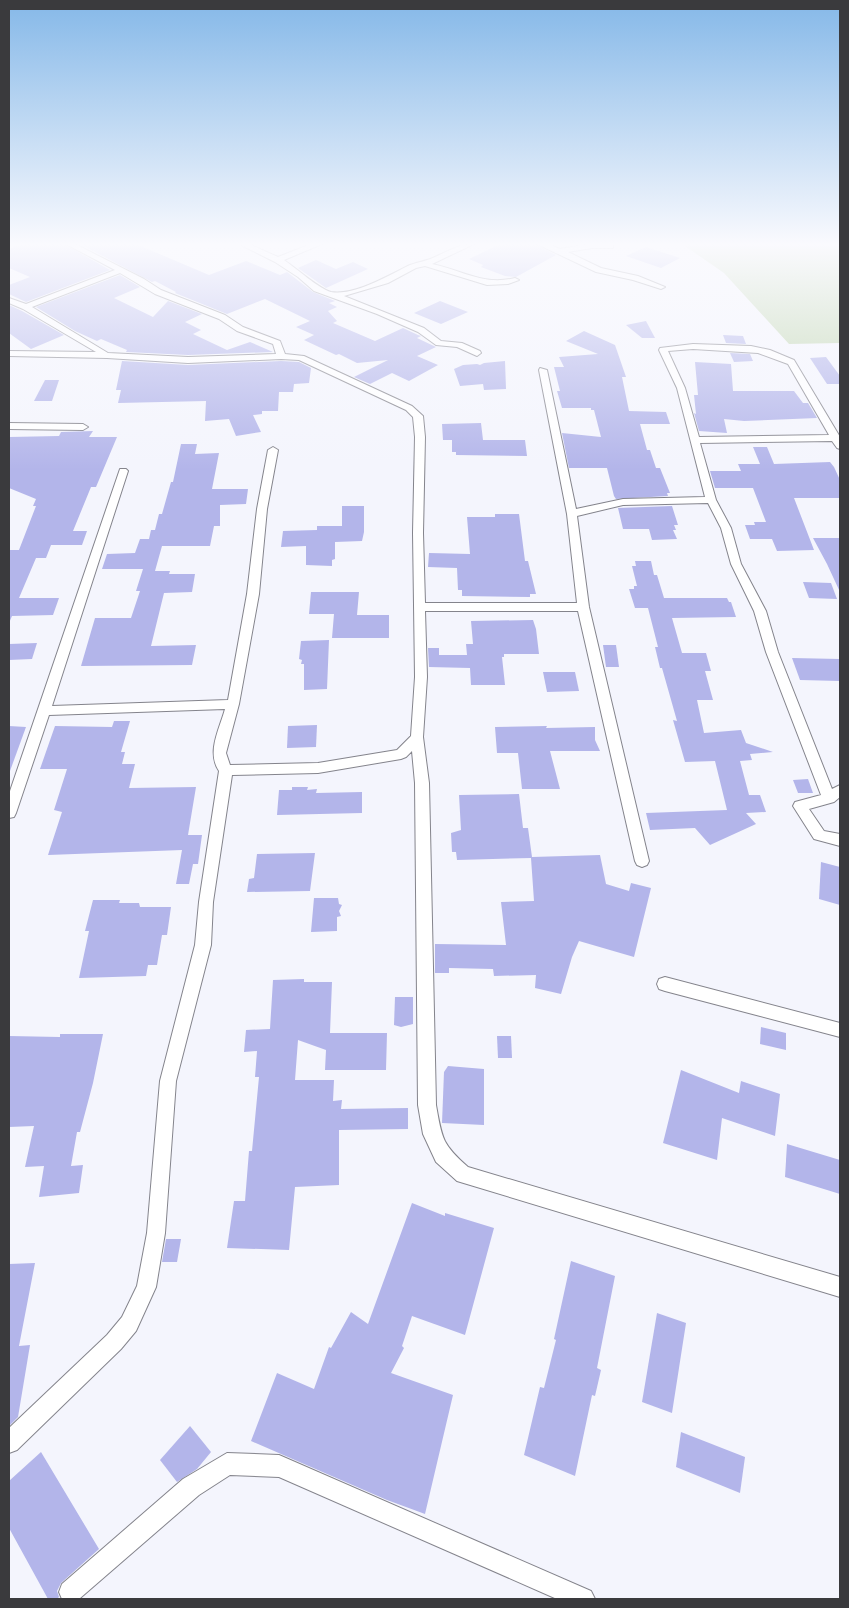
<svg xmlns="http://www.w3.org/2000/svg" width="849" height="1608" font-family="Jost,sans-serif">
<style>
.green{fill:#bfd5af}
.building{fill:#b3b5ea}
.lines{fill:none;stroke-linecap:round;stroke-linejoin:round}
.minor-casing{stroke:#84848c;stroke-width:2}
.minor{fill:#fff;fill-rule:evenodd}
</style>
<rect width="100%" height="100%" fill="#f4f5fd"/>
<path class="green" d="M682,244H840V343L789,344L724,273Z"/>
<g class="building">
<path d="M22,244H64L110,270L26,302L9,294V285L30,277L9,268V249Z"/>
<path d="M80,244H136L209,275L246,261L280,275L287,272L313,292L335,301L329,303L337,307L328,311L337,321L333,323L375,341L403,328L418,335L421,336L417,338L436,347L417,356L438,365L409,381L392,373L370,384L354,377L388,360L357,363L339,354L336,355L304,340L314,335L296,327L310,321L265,299L227,314L175,293L176,292L155,281L152,282Z"/>
<path d="M500,244H535L556,255L516,277L505,276L481,267L483,265L469,259Z"/>
<path d="M646,247L680,258L661,268L626,256Z"/>
<path d="M316,260L336,269L353,262L368,269L326,288L298,268Z"/>
<path d="M120,275L140,287L114,298L153,317L168,301L202,314L185,322L201,330L193,334L227,350L250,342L273,352L188,355L126,352L127,350L101,339L97,341L75,331L36,307Z"/>
<path d="M440,301L468,312L441,324L414,313Z"/>
<path d="M9,305L22,311L64,335L31,349L9,333Z"/>
<path d="M646,321L655,338H642L626,325Z"/>
<path d="M584,331L615,345L626,377H622L629,411L666,412L670,424H640L647,450H650L656,468H660L670,493H667L668,496L616,499L614,496L607,468H569L562,433L601,437L594,410H591V408H562L557,391H560L554,367H564L559,357L598,354L566,341Z"/>
<path d="M723,335L743,336L746,344L726,343Z"/>
<path d="M730,353L750,354L753,361L734,362Z"/>
<path d="M826,357L840,376V384H827L810,358Z"/>
<path d="M122,361L188,365L281,361L299,362L311,368L309,383L294,384L293,392H279L278,411H262V414L253,415L261,432L236,436L229,419L205,421L206,401L118,403L121,390H116Z"/>
<path d="M505,361L506,389L484,390L483,384L460,386L454,369L463,365L477,364L480,365L484,363Z"/>
<path d="M695,362L731,364L733,391H794L803,403H808L817,418L744,421L724,419L727,433L699,431L694,413L696,414L694,395H698Z"/>
<path d="M45,380H59L52,401H34Z"/>
<path d="M481,423L483,440H525L527,456L456,455V452H452V440H443L442,424Z"/>
<path d="M93,431L89,437H117L96,487H91L73,531H87L82,545H51L46,558H36L19,598H59L53,615L12,616L9,623V550H19L36,506H33L36,499L9,488V437L59,436L61,432Z"/>
<path d="M181,444H197L195,454L219,453L212,489H248L246,504L220,505V526H214L210,546H162L155,571H170L169,574H195L192,592L164,593L151,646L196,645L192,665L81,666L95,618H131L140,591H136L143,569H102L107,554L135,553L140,539H149L151,530H155L159,514H162L171,482H173Z"/>
<path d="M753,447H767L774,464L830,462L834,467L840,480V498H794L814,550L777,551L772,539H750L745,525H755L754,522H766L753,488H715L710,471H741L738,464H760Z"/>
<path d="M342,506H364V532L362,541L335,542V559L332,560V566L306,565V546L281,547L283,531L317,530V526H342Z"/>
<path d="M672,506L678,525H674L676,530H673L677,539L652,540L649,529H623L618,508Z"/>
<path d="M495,514H519L525,561H528L536,594H530V597L462,596V590H458L457,568L428,567L429,553L470,554L467,517H495Z"/>
<path d="M813,538H840V592L827,564Z"/>
<path d="M635,561H651L654,575H657L664,598H727L729,602H731L736,617L672,618L682,653H706L711,671H705L713,700H697L704,733L741,730L746,743L773,752L750,754L752,760L740,761L749,795H760L766,812L746,813L756,824L710,845L695,828L650,830L646,813L727,810L715,761L685,762L673,720L677,721L662,668H660L655,647H658L648,608H635L629,589H634V586H637L632,566H636Z"/>
<path d="M803,582L831,583L837,599L809,598Z"/>
<path d="M311,592H359L357,615H389V638H332L334,614H309Z"/>
<path d="M533,620L536,629L539,654H504V657H502L505,685H471L470,668L429,667L428,648H439V655H467L466,644H473L471,621Z"/>
<path d="M329,640L327,689L304,690V664H301L302,660L299,659L301,641Z"/>
<path d="M37,643L32,659L9,660V644Z"/>
<path d="M603,645H616L619,667H606Z"/>
<path d="M792,658L840,659V681L800,680Z"/>
<path d="M543,672H575L579,691L547,692Z"/>
<path d="M114,721H130L121,752H125L122,764H135L129,788L196,787L188,835H202L198,864H193L189,884H176L182,850L48,855L62,812L54,810L67,769H40L55,726L112,727Z"/>
<path d="M317,725L316,747L287,748L288,726Z"/>
<path d="M9,726L26,727L10,771L9,770Z"/>
<path d="M547,726L546,728L595,727V740L600,751H550L560,789H522L518,753H497L495,727Z"/>
<path d="M808,779L813,793H798L793,780Z"/>
<path d="M292,787H308L307,790L317,789L316,793L362,792V813L277,815L279,790H292Z"/>
<path d="M519,794L523,828H528L532,857L600,855L606,884L629,891L631,883L651,888L634,957L579,941L572,957L561,994L535,988L536,975L494,976L493,969L449,968V973H435V944L506,945L501,902L534,901L531,858L457,860L456,852H452L451,833L461,830L459,795Z"/>
<path d="M315,853L310,891L247,892L249,879L254,878L257,854Z"/>
<path d="M821,862L840,867V905L819,899Z"/>
<path d="M314,898H338L339,904L342,905L339,911L341,916L337,917V931L311,932Z"/>
<path d="M93,900H120L119,903H139L140,907H171L167,935H162L157,965H148L146,976L79,978L89,931H85Z"/>
<path d="M304,979V982H332L330,1033H387L386,1070H325L326,1050L298,1040L295,1080H334L333,1101L342,1100L341,1109L408,1108V1129L339,1130V1185L295,1187L289,1250L227,1248L234,1201H245L249,1151H252L259,1077H255L257,1051L244,1052L246,1030L270,1029L273,980Z"/>
<path d="M395,997H413V1024L401,1027L394,1025Z"/>
<path d="M761,1027L786,1033V1050L760,1044Z"/>
<path d="M60,1034H103L93,1083L80,1132H77L71,1166L83,1165L79,1193L39,1197L44,1166L25,1167L34,1126L9,1127V1036L60,1037Z"/>
<path d="M497,1036H511L512,1058H498Z"/>
<path d="M448,1066L484,1069V1125L442,1123L444,1072Z"/>
<path d="M681,1070L739,1093L741,1081L780,1094L775,1136L722,1118L717,1160L663,1143Z"/>
<path d="M787,1144L840,1160V1194L785,1177Z"/>
<path d="M412,1203L445,1216V1213L494,1228L465,1335L412,1316L402,1346L404,1348L391,1373L453,1395L425,1514L387,1500L251,1441L277,1373L314,1389L329,1347L331,1348L351,1312L368,1324Z"/>
<path d="M166,1239H181L177,1262H162Z"/>
<path d="M571,1261L615,1276L597,1368L601,1370L595,1396L592,1395L575,1476L524,1455L540,1387L544,1388L556,1340L554,1339Z"/>
<path d="M35,1263L19,1346L30,1345L18,1417L9,1426V1264Z"/>
<path d="M657,1313L686,1323L672,1413L642,1402Z"/>
<path d="M190,1426L211,1452L197,1469L177,1482L160,1460Z"/>
<path d="M681,1432L745,1457L740,1493L676,1467Z"/>
<path d="M41,1452L99,1549L61,1583L57,1591L59,1597L57,1599H48L9,1528V1481Z"/>
</g>
<g class="lines">
<g class="minor-casing">
<g id="minor">
<path d="M66,244H75L144,279L161,290L225,315L243,327L280,341L285,354L304,356L412,406L423,416L425,437L423,533L425,603H577L567,514L539,370L540,368L547,370L576,509L623,499L705,497L677,388L659,350L660,348L693,344L751,346L770,350L794,360L840,437V449L837,448L832,441L700,443L716,500L731,528L741,564L766,611L778,652L832,789L840,785V797L834,802L809,809L824,831L840,834V846L814,839L793,806L795,802L821,795L766,652L754,611L731,564L721,528L708,503L623,505L577,516L589,607L649,861L647,865L642,867L637,865L635,861L578,611H425L427,677L423,737L429,783L436,1105C442,1139 442,1144 468,1167L840,1277V1297L457,1181L436,1162L423,1134L418,1105L415,783L412,751L406,757L401,759L318,773L232,775L213,902L211,945L176,1081L165,1233L156,1287L136,1331L121,1349L17,1450L9,1453V1428L107,1335L122,1317L137,1286L147,1233L160,1081L195,945L199,902L219,771C206,752 220,728 225,709L49,715L16,813L14,817L9,818V794L120,469H126L128,471L52,706L228,700L247,594L257,509L268,450L273,447L278,450L267,509L259,594L239,704L226,753L230,765L318,763L397,750L411,736L415,677L413,533L415,437L413,417L406,410L299,360L281,359L188,363L107,358L9,356V351L96,352L23,309L9,303V298L26,304L115,270ZM120,273L155,294L219,319L237,331L273,344L276,354L188,357L108,353L32,307ZM693,349L758,353L788,364L829,435L699,437L685,388L668,351Z"/>
<path d="M239,244H249L278,257L311,244H322L284,260C296,268 319,289 331,292C355,296 389,275 410,265C418,262 427,261 435,257C448,251 460,244 474,244L432,264C462,270 483,286 515,278L519,280L508,284L487,285L425,266L416,268L388,283L344,296L424,328L441,341L462,343L480,351L481,353L477,356L457,347L436,345L418,332L377,314L314,291L298,277L275,262Z"/>
<path d="M537,244H548L560,249L588,244H613V248H592L568,252L601,268L638,276L665,287L661,289L633,280L596,272Z"/>
<path d="M9,423L83,424L88,427L83,430L9,429Z"/>
<path d="M665,977L840,1023V1037L665,991L659,989L657,984L659,979Z"/>
<path d="M227,1453L279,1455L591,1591L595,1599H557L279,1477L230,1475L199,1495L79,1599H62L59,1592L62,1584L183,1479Z"/>
</g>
</g>
<use href="#minor" class="minor"/>
</g>
<linearGradient id="sky" x2="0" y2="1"><stop stop-color="#85b8e8"/><stop offset="0.52" stop-color="#fafafe"/><stop offset="1" stop-color="#fafafe" stop-opacity="0"/></linearGradient>
<rect width="849" height="470" fill="url(#sky)"/>
<rect width="849" height="1608" fill="none" stroke="#3a3a3d" stroke-width="20"/>
</svg>
